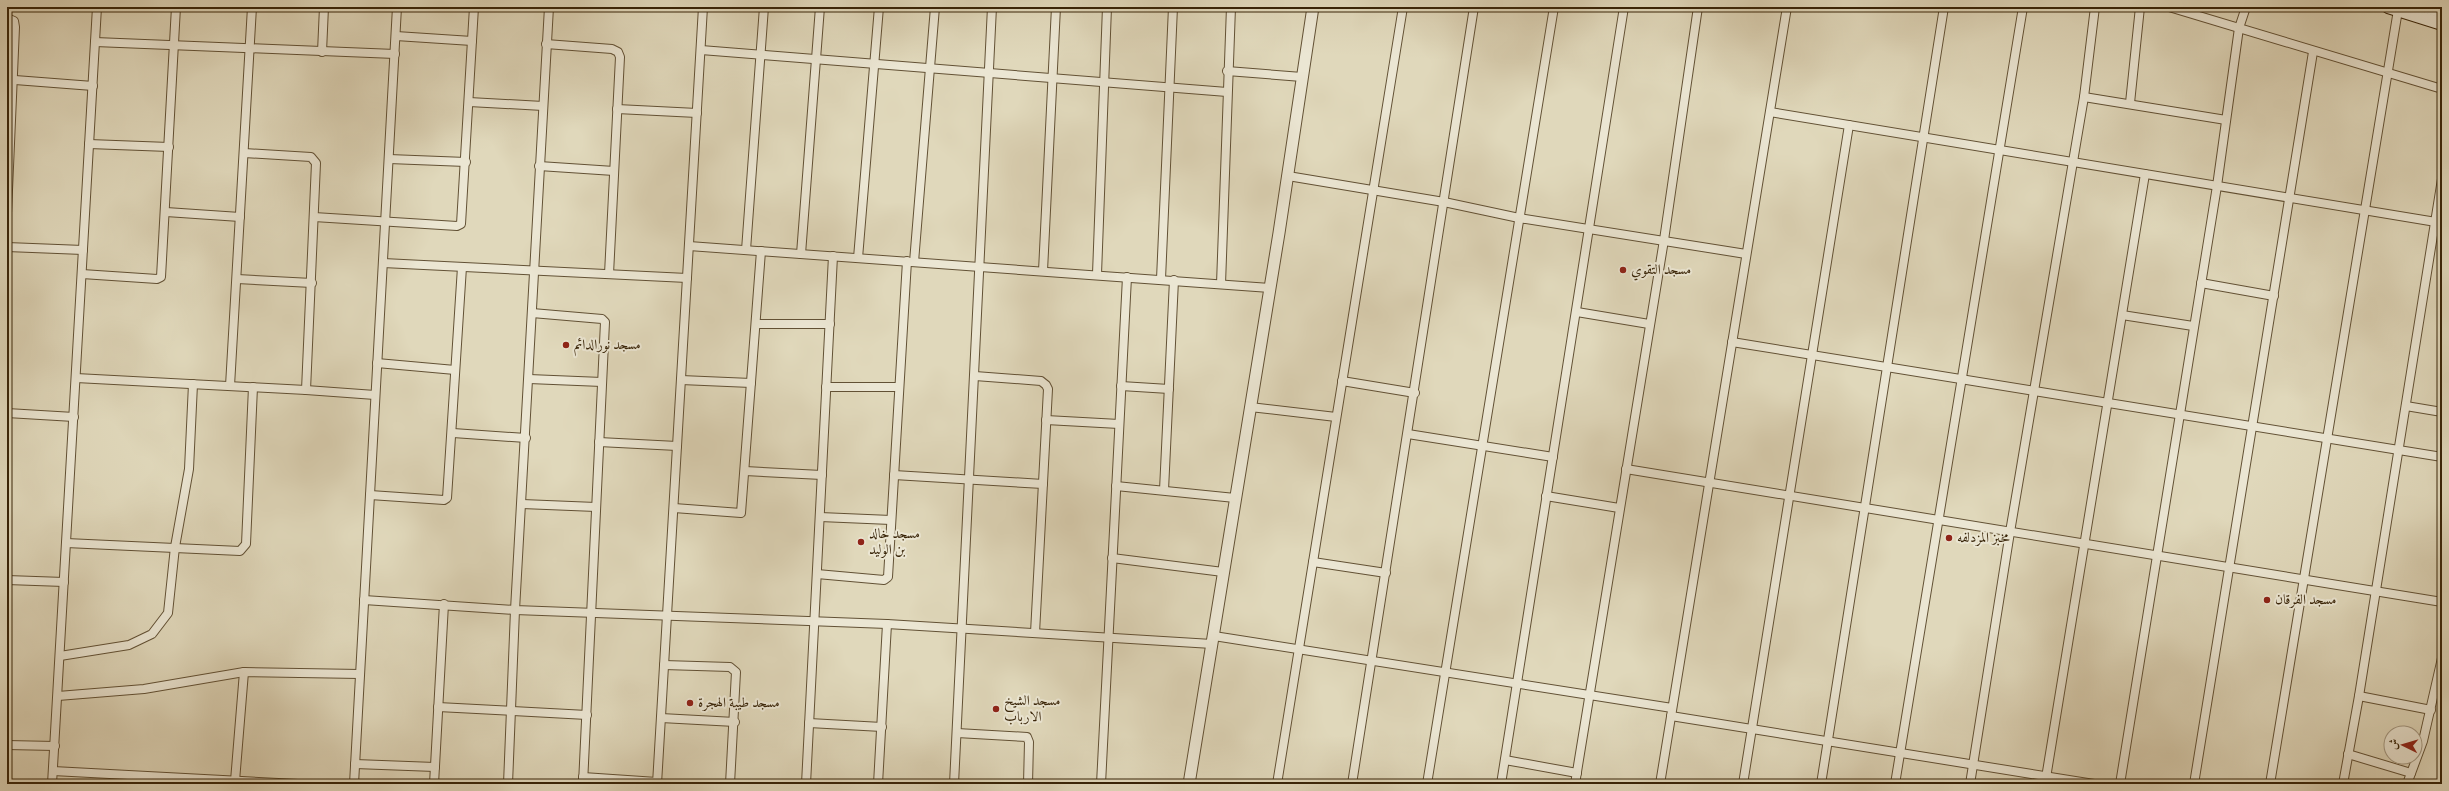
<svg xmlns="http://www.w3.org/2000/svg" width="2449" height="791" font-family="'IM FELL English',Amiri,serif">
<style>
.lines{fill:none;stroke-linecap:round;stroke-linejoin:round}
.minor-casing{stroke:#625135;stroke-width:10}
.tertiary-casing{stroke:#625135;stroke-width:13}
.secondary-casing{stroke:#382408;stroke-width:14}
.minor{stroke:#ebe6d3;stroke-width:8}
.tertiary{stroke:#ebe6d3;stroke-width:11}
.secondary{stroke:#ebe6d3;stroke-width:12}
.poi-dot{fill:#8f2418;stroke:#ebe6d3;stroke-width:1.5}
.labels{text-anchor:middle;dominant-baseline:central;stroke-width:4;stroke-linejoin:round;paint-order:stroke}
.poi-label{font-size:14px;fill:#382408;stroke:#ebe6d3;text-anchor:start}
</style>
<rect width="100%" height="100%" fill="#e0d8bb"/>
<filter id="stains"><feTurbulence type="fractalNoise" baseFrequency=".005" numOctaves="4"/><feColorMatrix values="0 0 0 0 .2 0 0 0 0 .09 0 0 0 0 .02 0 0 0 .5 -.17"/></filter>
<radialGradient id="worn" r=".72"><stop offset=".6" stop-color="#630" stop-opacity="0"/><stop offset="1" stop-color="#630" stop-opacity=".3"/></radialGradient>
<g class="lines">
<g class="minor-casing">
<g id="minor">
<path d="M2169,7L2442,89"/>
<path d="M7,18L14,21L15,27L7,213"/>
<path d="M396,36L472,41"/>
<path d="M95,42L395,54"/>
<path d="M546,44L612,49L618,52L620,57L609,274"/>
<path d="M701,50L1227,92"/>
<path d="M322,52L324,7"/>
<path d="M1227,71L1302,77"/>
<path d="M15,80L93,86"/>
<path d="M2084,97L2226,120"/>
<path d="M469,102L543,106"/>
<path d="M2130,103L2140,7"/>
<path d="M617,109L697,113"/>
<path d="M1770,112L2442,223"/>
<path d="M89,144L169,147"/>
<path d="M244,153L311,157L316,163L306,390"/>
<path d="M389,159L466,162"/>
<path d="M539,166L614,171"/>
<path d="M1288,176L1444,202L1519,218L1746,254"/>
<path d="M166,212L240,217"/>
<path d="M314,217L457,226L461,224L474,7"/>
<path d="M689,246L1270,288"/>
<path d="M7,247L83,250"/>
<path d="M746,250L764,7"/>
<path d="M801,254L820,7"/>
<path d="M858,258L879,7"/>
<path d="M914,262L935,7"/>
<path d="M383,263L687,278"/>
<path d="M1043,271L1056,7"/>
<path d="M82,274L157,279L161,277L176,7"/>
<path d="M1097,274L1107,7"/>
<path d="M237,279L312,283"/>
<path d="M1161,279L1173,7"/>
<path d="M2201,283L2274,296"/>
<path d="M1221,284L1231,7"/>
<path d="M1577,312L1649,324"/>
<path d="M532,313L602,319L605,322L583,784"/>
<path d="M2122,315L2193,326"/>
<path d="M756,324H830"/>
<path d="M1732,342L2442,457"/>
<path d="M377,363L455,370"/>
<path d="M975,376L1041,381L1046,385L1048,389L1035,633"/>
<path d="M76,378L306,390L375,395"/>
<path d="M529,379L602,382"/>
<path d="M681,380L751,383"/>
<path d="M1342,381L1415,393"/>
<path d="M230,386L252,7"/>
<path d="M1121,386L1169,389"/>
<path d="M826,387H899"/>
<path d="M2406,406L2442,412"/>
<path d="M1250,407L1336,417"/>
<path d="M7,413L74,417"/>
<path d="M1046,420L1119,424"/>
<path d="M453,433L526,438"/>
<path d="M1408,434L1553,457"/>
<path d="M599,442L677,446"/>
<path d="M1626,469L2442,602"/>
<path d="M745,471L822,475"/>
<path d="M894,475L1043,484"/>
<path d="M1116,486L1235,498"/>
<path d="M1164,490L1174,280"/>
<path d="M370,495L444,500L447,498L462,267"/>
<path d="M1546,496L1619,508"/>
<path d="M522,504L596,507"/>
<path d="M674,508L741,513L761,251"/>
<path d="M820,517L891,520"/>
<path d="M66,543L240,551L246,544L253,387"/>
<path d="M1112,558L1223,572"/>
<path d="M1313,562L1386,573"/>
<path d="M817,574L884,580L888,577L907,261"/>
<path d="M7,580L64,582"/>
<path d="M364,600L515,610L887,624L1212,644"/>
<path d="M1214,636L1672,708"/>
<path d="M60,656L129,645L152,634L168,613L175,547L189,469L193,384"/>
<path d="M664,665L730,667L736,672L730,784"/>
<path d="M58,696L144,689L244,672L360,674"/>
<path d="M2359,696L2431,710"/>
<path d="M438,707L587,715"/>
<path d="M1671,716L2094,784"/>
<path d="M661,718L735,722"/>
<path d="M809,723L882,727"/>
<path d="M957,733L1027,737L1029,742L1028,784"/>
<path d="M7,745L55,746"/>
<path d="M2348,754L2411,773"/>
<path d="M1505,760L1577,773"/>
<path d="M355,764L435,767"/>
<path d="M53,771L298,784"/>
<path d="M583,777L657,782"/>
<path d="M235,781L244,672"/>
<path d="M52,784L97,7"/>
<path d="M354,784L397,7"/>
<path d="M434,784L444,604"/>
<path d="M508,784L515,610L549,7"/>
<path d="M657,784L703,7"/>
<path d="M806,784L833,256"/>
<path d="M878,784L887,624"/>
<path d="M954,784L992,7"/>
<path d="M1101,784L1127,277"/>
<path d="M1277,784L1403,7"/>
<path d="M1352,784L1474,7"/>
<path d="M1427,784L1554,7"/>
<path d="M1501,784L1624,7"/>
<path d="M1575,784L1664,240L1698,7"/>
<path d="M1660,784L1787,7"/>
<path d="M1743,784L1849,125"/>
<path d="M1821,784L1944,7"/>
<path d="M1895,784L2023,7"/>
<path d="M1970,784L2010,532L2084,97L2095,7"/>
<path d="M2045,784L2145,174"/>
<path d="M2120,784L2217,186L2239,28L2246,7"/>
<path d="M2194,784L2313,52"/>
<path d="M2270,784L2398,10"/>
<path d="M2343,784L2359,696L2442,179"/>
<path d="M2407,784L2423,741L2442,658"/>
</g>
</g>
<g class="tertiary-casing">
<path id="tertiary" d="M1189,784L1279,233L1313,7"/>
</g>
<g class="secondary-casing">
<g id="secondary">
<path d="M2388,7L2442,24"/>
<path d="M2426,7L2442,12"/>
</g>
</g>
<use href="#minor" class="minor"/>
<use href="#tertiary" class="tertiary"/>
<use href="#secondary" class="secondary"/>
</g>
<g class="poi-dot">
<circle cx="1623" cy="270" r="4"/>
<circle cx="566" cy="345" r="4"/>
<circle cx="1949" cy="538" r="4"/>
<circle cx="861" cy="542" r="4"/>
<circle cx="2267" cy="600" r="4"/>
<circle cx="690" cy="703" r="4"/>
<circle cx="996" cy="709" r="4"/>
</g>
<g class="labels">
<g class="poi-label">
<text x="1631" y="270">مسجد التقوي</text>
<text x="574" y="345">مسجد نورالدائم</text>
<text x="869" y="534">مسجد خالد<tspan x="869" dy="16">بن الوليد</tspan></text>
<text x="1957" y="538">مخبز المزدلفه</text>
<text x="2275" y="600">مسجد الفرقان</text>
<text x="1004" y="701">مسجد الشيخ<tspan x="1004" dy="16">الارباب</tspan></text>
<text x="698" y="703">مسجد طيبة الهجرة</text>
</g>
</g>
<rect width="2449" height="791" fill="none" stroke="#e0d8bb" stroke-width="24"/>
<rect x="8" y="8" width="2433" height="775" fill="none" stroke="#382408" stroke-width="2"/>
<rect x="12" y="12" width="2425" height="767" fill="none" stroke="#382408"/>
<g transform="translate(2403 745) rotate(275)"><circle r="19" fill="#ebe6d3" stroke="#a39882"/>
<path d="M0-3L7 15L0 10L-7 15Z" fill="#8f2418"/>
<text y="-6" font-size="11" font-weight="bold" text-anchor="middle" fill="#382408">ش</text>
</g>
<rect width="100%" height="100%" filter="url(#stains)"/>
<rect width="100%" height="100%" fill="url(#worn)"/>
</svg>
